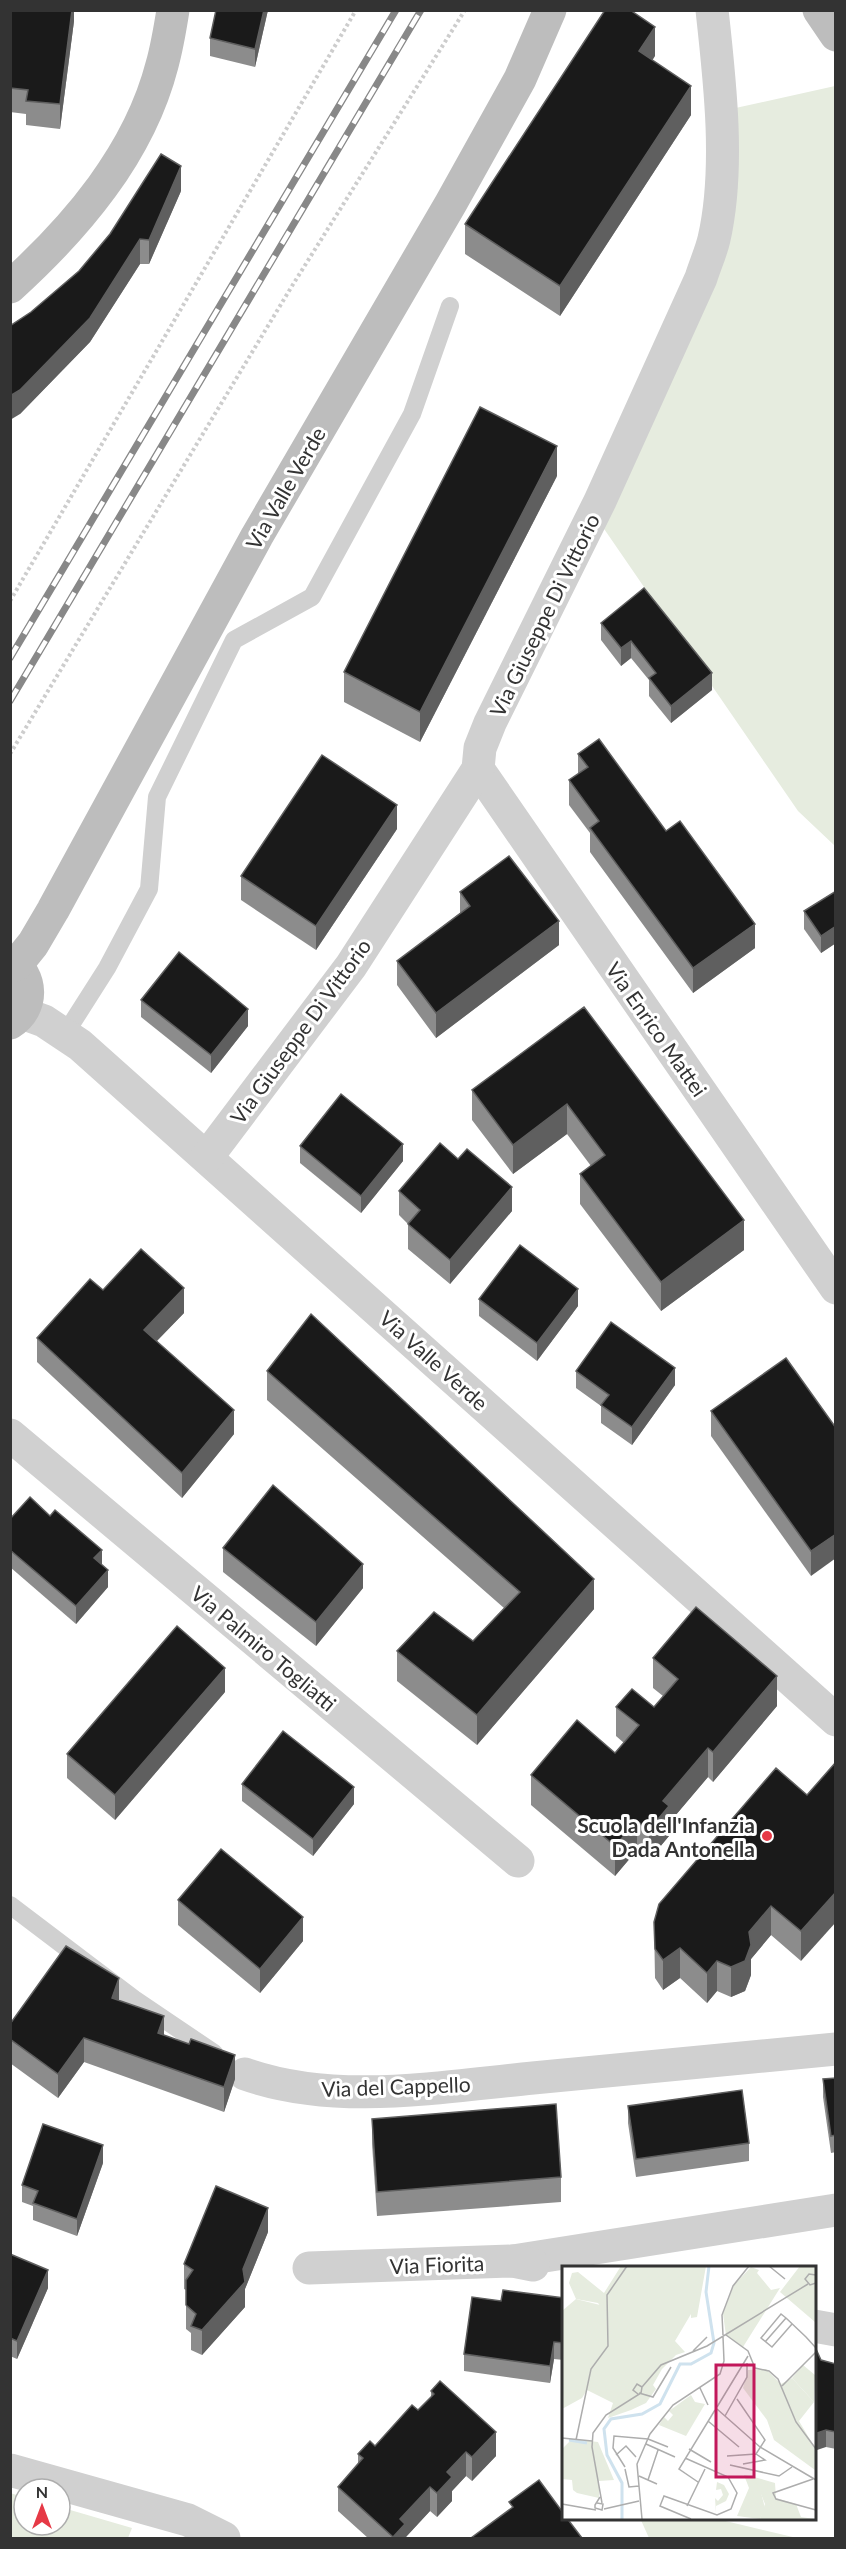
<svg xmlns="http://www.w3.org/2000/svg" width="846" height="2549" font-family="Lato,sans-serif">
<style>
.green{fill:#e6ecdf}
.lines{fill:none;stroke-linecap:round;stroke-linejoin:round}
.path{stroke:#cdcdcd;stroke-width:4;stroke-dasharray:3 3;stroke-linecap:butt}
.lane{stroke:#d0d0d0;stroke-width:18}
.street{stroke:#d0d0d0;stroke-width:33}
.secondary{stroke:#bdbdbd;stroke-width:33}
.rail-casing{stroke:#888;stroke-width:7}
.rail{stroke:#fff;stroke-width:4.5;stroke-dasharray:14;stroke-linecap:butt}
.wall{fill:#8c8c8c}
.shaded-wall{fill:#5f5f5f}
.building{fill:#1a1a1a;stroke:#5f5f5f;stroke-width:1.5}
.poi-dot{fill:#e63946;stroke:#fff;stroke-width:2}
.labels{text-anchor:middle;dominant-baseline:central;stroke-width:6;stroke-linejoin:round;paint-order:stroke}
.street-label{font-size:21px;fill:#333;stroke:#fff}
.poi-label{font-size:21px;font-weight:bold;fill:#333;stroke:#fff;text-anchor:end}
.inset-river{fill:none;stroke:#cfe2ee;stroke-width:3}
.inset-road{fill:none;stroke:#adadad;stroke-width:1.5}
.view{fill:#c2185b;fill-opacity:0.15;stroke:#c2185b;stroke-width:3}
.inset-edge{fill:none;stroke:#333;stroke-width:3}
</style>
<rect width="100%" height="100%" fill="#fff"/>
<g class="green">
<path d="M835,86V846L798,811L600,523L698,313L731,109Z"/>
<path d="M10,2493L24,2497V2525H60V2507L132,2528L128,2538H11Z"/>
<path d="M640,2518H713L797,2538H649Z"/>
</g>
<g class="lines">
<g class="path">
<path d="M10,601L356,10"/>
<path d="M10,754L292,286L465,10"/>
</g>
<g class="lane">
<path d="M65,1034L107,968L149,889L157,797L234,640L312,597L412,414L450,306"/>
<path d="M10,1905L134,1999L214,2053"/>
</g>
<g class="street">
<path d="M478,769L836,1288"/>
<path d="M22,1013L44,1021L80,1045L836,1720"/>
<path d="M207,1157L351,966L478,769L480,748L490,723L600,501L701,278C705,265 711,252 714,239C730,169 720,82 712,10"/>
<path d="M10,1435L518,1861"/>
<path d="M245,2074C336,2106 439,2087 533,2078C634,2069 735,2059 836,2049"/>
<path d="M513,2261L836,2210"/>
<path d="M309,2268L513,2261L533,2265"/>
<path d="M814,2326L836,2330"/>
<path d="M10,2470L188,2520L224,2538"/>
</g>
<g class="secondary">
<path d="M819,10L836,35"/>
<path d="M10,287C76,227 139,154 162,65C167,47 170,29 173,10"/>
<path d="M10,961C33,976 34,1008 10,1023"/>
<path d="M16,965L33,944L53,910L257,536L451,203L520,79L550,10"/>
</g>
<g class="rail-casing">
<g id="rail">
<path d="M10,658L396,10"/>
<path d="M10,701L421,10"/>
</g>
</g>
<use href="#rail" class="rail"/>
</g>
<g class="wall">
<path d="M10,10H74V21L60,129L26,125V114L10,112Z"/>
<path d="M268,10L255,67L210,56V38Z"/>
<path d="M655,56L652,60L691,115L560,316L465,254V224Z"/>
<path d="M181,191L149,264H140L90,342L20,414L31,312Z"/>
<path d="M557,476L420,742L344,702V672Z"/>
<path d="M601,623L712,690L671,723L649,696V680L631,658L621,666L601,640Z"/>
<path d="M578,754L666,831L755,948L693,993L590,852V833L569,805V780L578,774Z"/>
<path d="M397,829L316,950L241,900V876Z"/>
<path d="M836,891V943L821,953L804,929V911Z"/>
<path d="M460,892L559,945L436,1038L397,985V961L460,913Z"/>
<path d="M141,1000L248,1026L211,1073L141,1017Z"/>
<path d="M584,1007L744,1250L661,1311L580,1204V1174L591,1166L567,1134L513,1174L472,1120V1090Z"/>
<path d="M300,1146L403,1161L361,1213L300,1163Z"/>
<path d="M399,1191L512,1211L450,1284L408,1249V1224L399,1215Z"/>
<path d="M103,1290L184,1313L157,1341L234,1434L182,1498L37,1362V1338Z"/>
<path d="M479,1299L578,1306L537,1361L479,1316Z"/>
<path d="M267,1371L594,1609L477,1745L397,1681V1651L473,1641L504,1608L267,1400Z"/>
<path d="M576,1371L675,1385L632,1445L601,1423V1406L576,1388Z"/>
<path d="M711,1411L836,1428L811,1576L711,1436Z"/>
<path d="M50,1516L102,1565L108,1587L76,1624L10,1567V1519Z"/>
<path d="M223,1548L363,1588L316,1646L223,1572Z"/>
<path d="M653,1658L777,1706L713,1782L708,1777L669,1823V1836L649,1860L637,1850L615,1876L531,1805V1775L615,1753L624,1743L616,1736V1707H654L663,1696L653,1688Z"/>
<path d="M225,1692L115,1820L67,1778V1754Z"/>
<path d="M242,1784L354,1804L313,1856L242,1801Z"/>
<path d="M807,1795L801,1961L771,1935L751,1959V1975L745,1991L731,1997L717,1991L707,2003L680,1978L663,1990L655,1978L654,1922Z"/>
<path d="M178,1900L303,1941L260,1993L178,1925Z"/>
<path d="M119,2000L164,2036L235,2079L224,2112L84,2062L58,2098L10,2063V2024Z"/>
<path d="M836,2078V2152L831,2153L823,2097V2079Z"/>
<path d="M628,2106L749,2143V2161L636,2177L628,2123Z"/>
<path d="M372,2119L561,2177V2202L377,2216L372,2144Z"/>
<path d="M103,2163L77,2236L33,2220V2206L22,2202V2185Z"/>
<path d="M268,2232L245,2289V2307L202,2355L191,2350V2333L186,2329V2290L184,2289V2264Z"/>
<path d="M10,2254L48,2288L17,2359L10,2356Z"/>
<path d="M564,2298V2360L554,2359L550,2383L464,2371V2354L501,2301Z"/>
<path d="M821,2360L836,2364V2449L826,2447Z"/>
<path d="M431,2391L496,2456L472,2481L466,2476L452,2491V2501L437,2517L430,2511L405,2538H368L338,2511V2487L358,2464V2454L375,2446L418,2410L431,2397Z"/>
</g>
<g class="shaded-wall">
<path d="M72,10H74V21L60,129V104Z"/>
<path d="M264,10H268L255,67V49Z"/>
<path d="M655,27V56L639,81V51Z"/>
<path d="M691,86V115L560,316V286Z"/>
<path d="M181,166V191L149,264V240Z"/>
<path d="M140,239V264L90,342L20,414L10,420V396Z"/>
<path d="M557,446V476L420,742V712Z"/>
<path d="M631,641V658L621,666V648Z"/>
<path d="M712,673V690L671,723V706Z"/>
<path d="M397,805V829L316,950V926Z"/>
<path d="M559,921V945L436,1038V1013Z"/>
<path d="M755,924V948L693,993V968Z"/>
<path d="M836,926V943L821,953V936Z"/>
<path d="M248,1009V1026L211,1073V1055Z"/>
<path d="M567,1104V1134L513,1174V1145Z"/>
<path d="M403,1144V1161L361,1213V1196Z"/>
<path d="M512,1187V1211L450,1284V1260Z"/>
<path d="M744,1220V1250L661,1311V1282Z"/>
<path d="M184,1288V1313L144,1354V1330Z"/>
<path d="M578,1289V1306L537,1361V1343Z"/>
<path d="M675,1368V1385L632,1445V1427Z"/>
<path d="M234,1410V1434L182,1498V1473Z"/>
<path d="M836,1534V1558L811,1576V1551Z"/>
<path d="M102,1550V1567L94,1558Z"/>
<path d="M363,1564V1588L316,1646V1622Z"/>
<path d="M108,1570V1587L76,1624V1606Z"/>
<path d="M594,1579V1609L477,1745V1715Z"/>
<path d="M225,1668V1692L115,1820V1795Z"/>
<path d="M777,1676V1706L713,1782V1752Z"/>
<path d="M708,1748V1777L669,1823V1836L649,1860V1830L663,1801Z"/>
<path d="M354,1787V1804L313,1856V1839Z"/>
<path d="M637,1821V1850L615,1876V1846Z"/>
<path d="M836,1892V1922L801,1961V1931Z"/>
<path d="M771,1906V1935L751,1959V1975L745,1991L731,1997V1967L749,1932Z"/>
<path d="M303,1917V1941L260,1993V1969Z"/>
<path d="M680,1948V1978L663,1990V1960Z"/>
<path d="M717,1961V1991L707,2003V1973Z"/>
<path d="M119,1978V2003L112,1998Z"/>
<path d="M164,2016V2040L158,2033Z"/>
<path d="M84,2038V2062L58,2098V2074Z"/>
<path d="M235,2055V2079L224,2112V2087Z"/>
<path d="M103,2145V2163L77,2236V2219Z"/>
<path d="M268,2208V2232L245,2289V2307L202,2355V2330L243,2269Z"/>
<path d="M48,2270V2288L17,2359V2341Z"/>
<path d="M554,2342V2359L550,2383V2366Z"/>
<path d="M826,2430V2447L814,2451V2434Z"/>
<path d="M496,2432V2456L472,2481V2457Z"/>
<path d="M466,2452V2476L452,2491V2501L437,2517V2493L447,2472Z"/>
<path d="M430,2487V2511L405,2538H393L400,2519Z"/>
</g>
<g class="building">
<path d="M10,10H72L60,104L26,101L28,90L10,88Z"/>
<path d="M216,10H264L255,49L210,38Z"/>
<path d="M605,10H630L655,27L639,51L691,86L560,286L465,224Z"/>
<path d="M161,154L181,166L149,240L140,239L90,318L20,390L10,396V326L31,312L79,271L110,234Z"/>
<path d="M480,407L557,446L420,712L344,672Z"/>
<path d="M644,588L712,673L671,706L649,678L656,673L631,641L621,648L601,623Z"/>
<path d="M599,739L666,831L680,821L755,924L693,968L590,828L599,821L569,780L588,767L578,754Z"/>
<path d="M322,755L397,805L316,926L241,876Z"/>
<path d="M509,856L559,921L436,1013L397,961L470,906L460,892Z"/>
<path d="M836,891V926L821,936L804,911Z"/>
<path d="M179,952L248,1009L211,1055L141,1000Z"/>
<path d="M584,1007L744,1220L661,1282L580,1174L605,1155L567,1104L513,1145L472,1090Z"/>
<path d="M341,1094L403,1144L361,1196L300,1146Z"/>
<path d="M440,1143L458,1159L467,1149L512,1187L450,1260L408,1224L420,1210L399,1191Z"/>
<path d="M520,1245L578,1289L537,1343L479,1299Z"/>
<path d="M141,1249L184,1288L144,1330L234,1410L182,1473L37,1338L90,1279L103,1290Z"/>
<path d="M311,1314L594,1579L477,1715L397,1651L434,1612L473,1641L520,1592L267,1371Z"/>
<path d="M611,1322L675,1368L632,1427L601,1405L609,1395L576,1371Z"/>
<path d="M786,1358L836,1428V1534L811,1551L711,1411Z"/>
<path d="M273,1485L363,1564L316,1622L223,1548Z"/>
<path d="M30,1497L50,1516L55,1510L102,1550L94,1558L108,1570L76,1606L10,1550V1519Z"/>
<path d="M696,1607L777,1676L713,1752L708,1748L663,1801L669,1806L649,1830L637,1821L615,1846L531,1775L577,1720L615,1753L639,1725L616,1707L632,1689L654,1707L678,1679L653,1658Z"/>
<path d="M177,1626L225,1668L115,1795L67,1754Z"/>
<path d="M283,1731L354,1787L313,1839L242,1784Z"/>
<path d="M836,1762V1892L801,1931L771,1906L749,1932L751,1945L745,1961L731,1967L717,1961L707,1973L680,1948L663,1960L655,1949L654,1922L659,1904L776,1768L807,1795Z"/>
<path d="M221,1849L303,1917L260,1969L178,1900Z"/>
<path d="M66,1946L119,1978L112,1998L164,2016L158,2033L189,2044L191,2039L235,2055L224,2087L84,2038L58,2074L10,2039V2024Z"/>
<path d="M836,2078V2135L831,2136L823,2079Z"/>
<path d="M742,2090L749,2143L636,2159L628,2106Z"/>
<path d="M556,2104L561,2177L377,2192L372,2119Z"/>
<path d="M43,2124L103,2145L77,2219L33,2203L38,2191L22,2185Z"/>
<path d="M216,2186L268,2208L243,2269L245,2282L202,2330L191,2326L196,2314L186,2305V2280L193,2270L184,2264Z"/>
<path d="M10,2254L48,2270L17,2341L10,2338Z"/>
<path d="M503,2290L564,2298V2343L554,2342L550,2366L464,2354L472,2297L501,2301Z"/>
<path d="M814,2349H816L821,2360L836,2364V2432L826,2430L814,2434Z"/>
<path d="M440,2381L496,2432L472,2457L466,2452L447,2472L452,2477L437,2493L430,2487L400,2519L405,2524L393,2537L338,2487L363,2458L358,2454L370,2441L375,2446L412,2405L418,2410L434,2394L431,2391Z"/>
<path d="M539,2480L564,2514V2517H566L582,2538H471L513,2507L509,2502Z"/>
</g>
<circle class="poi-dot" cx="767" cy="1836" r="6"/>
<g class="labels">
<g class="street-label">
<text transform="translate(285 488) rotate(-60)">Via Valle Verde</text>
<text transform="translate(544 615) rotate(-64)">Via Giuseppe Di Vittorio</text>
<text transform="translate(657 1029) rotate(55)">Via Enrico Mattei</text>
<text transform="translate(300 1031) rotate(-54)">Via Giuseppe Di Vittorio</text>
<text transform="translate(434 1360) rotate(42)">Via Valle Verde</text>
<text transform="translate(264 1648) rotate(40)">Via Palmiro Togliatti</text>
<text transform="translate(396 2086) rotate(-2)">Via del Cappello</text>
<text transform="translate(437 2264) rotate(-2)">Via Fiorita</text>
</g>
<g class="poi-label">
<text x="755" y="1824">Scuola dell'Infanzia<tspan x="755" dy="24">Dada Antonella</tspan></text>
</g>
</g>
<g transform="translate(562 2266)">
<rect width="254" height="254" fill="#fff"/>
<path d="M67,0H144L135,51L129,52V48L113,75L123,86L114,89L100,103L91,119L94,123L84,137L69,144L46,152L51,137L25,124L20,132L0,143V45L14,33L38,39ZM238,0H253V56L218,26ZM189,1L197,4L195,7L209,24L218,22L181,81L164,69L161,48L172,19ZM204,103L219,118L230,112L252,136L237,155L253,182V204L212,174L205,154L181,122L186,104ZM129,129L133,136L143,138L124,170L97,159L102,151L106,155L111,149L107,145ZM10,173L36,176L52,214L37,215V232L15,227L11,224L10,214L0,213V183ZM182,209L192,211L197,219L203,242L198,253L175,250L187,222ZM155,216L162,219L167,228L164,235L154,240V247L153,232L156,235L161,229L159,223L154,224Z" fill="#e6ecdf"/>
<path d="M59,0H76L51,48L41,44L36,37L14,33L7,17L10,7L16,6L42,27ZM241,99L253,109L252,136L230,112ZM192,211L213,217L214,232L234,238L239,251L252,253H198L203,238Z" fill="#e6ecdf"/>
<path class="inset-river" d="M7,174L25,177M60,253V217L45,189L42,163L49,153L80,148L98,138L118,98H129L149,87L152,77L144,26L147,0"/>
<path class="inset-road" d="M207,0L223,13M254,9L247,8L243,13L248,19L254,17M230,58L210,81L199,72L219,48L224,52L244,71L254,82M161,69L160,49L171,20L187,0M164,69L186,85L193,102L207,105L216,113L234,156L254,183M203,76L224,52M131,85L145,71M220,120L254,86M80,121L99,99L145,80L246,18M138,122L146,139M77,127L91,131L109,101M155,141L186,90M155,143L198,181L254,214M163,150L185,111V97M146,155L177,181M0,172L30,175M86,173L106,181M14,174L29,103L46,80L45,29L65,0M84,178L113,191M127,183L149,196M54,189L64,180L74,191M165,190L194,188L203,174L175,133M123,192L166,211L175,227L169,243L155,249L102,230L98,240L129,253M181,198L203,194L194,188M168,199L217,210L230,201M63,201L51,182L52,170L86,173M63,203L67,221L77,220M77,210L95,218M251,213L211,227L214,233L254,244M86,214L96,184M136,216L117,203L153,144M35,237L41,238L40,244L33,242V239L38,231M40,237L30,181L31,167L44,149L79,127L80,121L75,118L71,124L76,128M0,238L34,244M125,240L143,203M42,243L77,235M80,253L75,198L88,168L111,139L158,108L162,95L161,71"/>
<path class="view" d="M154,99H192V211H154Z"/>
<rect width="254" height="254" class="inset-edge"/>
</g>
<rect width="846" height="2549" fill="none" stroke="#333333" stroke-width="24"/>
<g transform="translate(42 2507)"><circle r="28" fill="#ffffff" stroke="#adadad" stroke-width="1.5"/>
<path d="M0-4.5L10 22L0 15L-10 22Z" fill="#e63946"/>
<text y="-9" font-size="16" font-weight="bold" text-anchor="middle" fill="#333333">N</text>
</g>
</svg>
